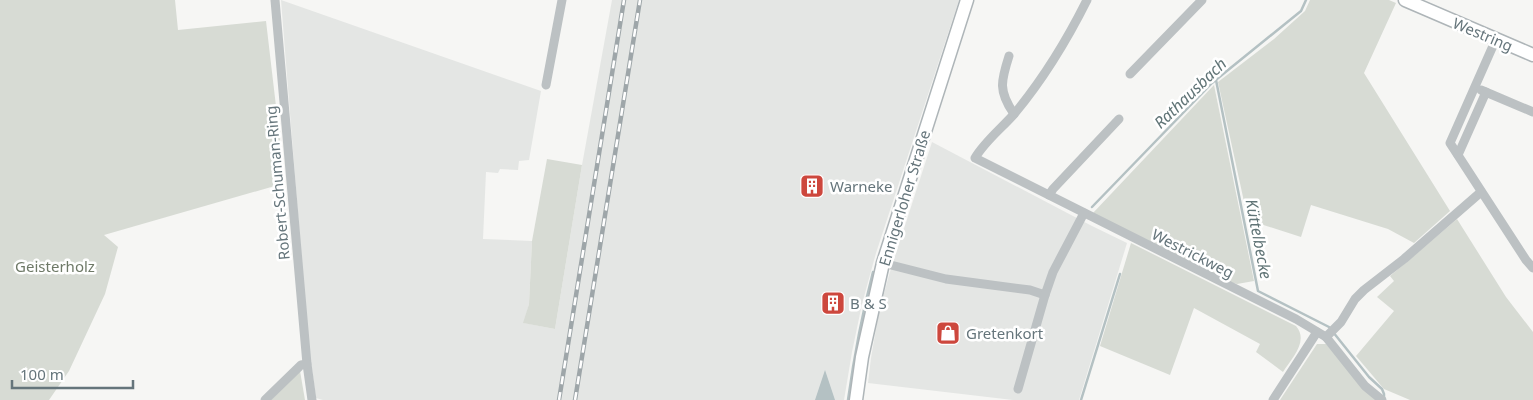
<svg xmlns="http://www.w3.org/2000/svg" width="1533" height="400" font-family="'Noto Sans',sans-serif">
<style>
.built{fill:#e4e6e4}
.green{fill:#d7dbd4}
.water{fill:#b4c1c3}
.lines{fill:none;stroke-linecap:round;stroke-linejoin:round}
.stream{stroke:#b4c1c3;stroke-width:2.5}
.secondary-casing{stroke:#aeb5b8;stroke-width:15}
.street{stroke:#bcc1c3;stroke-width:9}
.secondary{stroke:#fff;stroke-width:12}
.rail-casing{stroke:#9ea6a9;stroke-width:4.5}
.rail{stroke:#fff;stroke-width:2.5;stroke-dasharray:8;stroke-linecap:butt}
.labels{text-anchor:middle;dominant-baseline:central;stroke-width:5;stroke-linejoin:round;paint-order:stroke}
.street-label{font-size:15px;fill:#65757b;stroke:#fff}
.poi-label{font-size:15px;fill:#65757b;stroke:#fff;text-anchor:start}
.park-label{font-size:15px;fill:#6e7967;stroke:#fff}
.water-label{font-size:16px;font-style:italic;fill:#607476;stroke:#fff}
</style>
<rect width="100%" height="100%" fill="#f6f6f4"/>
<g class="built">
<path d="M281,0L541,91L529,160L519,161L518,170L500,169L498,173L486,172L483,239L532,241L529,304L524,323L555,329L582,165L612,0H959L876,253L862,304L852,352L844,400H323L316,398L308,340Z"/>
<path d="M932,142L1092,226L1127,243L1079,400H1013L868,383L871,358L879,312L889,275Z"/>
</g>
<g class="green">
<path d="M0,0H175L178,30L266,21L285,183L104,235L118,247L105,294L69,371L49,400H0Z"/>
<path d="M1310,0H1389L1396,3L1364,73L1450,211L1414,243L1388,229L1311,205L1301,237L1248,220L1218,82L1274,39L1305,11Z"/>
<path d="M1214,85L1254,281L1237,284L1230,282L1093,213Z"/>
<path d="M547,159L582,165L555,329L523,323L529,304L532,241Z"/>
<path d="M1457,219L1506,297L1533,332V400H1410L1384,389L1356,356L1394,311L1377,297L1394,281L1390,276Z"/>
<path d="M1131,243L1296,326C1309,341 1292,358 1283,372L1256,352L1260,344L1194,308L1170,375L1100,346Z"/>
<path d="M1317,344H1326L1376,400H1280Z"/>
<path d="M300,371L305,400H271Z"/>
</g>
<path class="water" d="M825,370L835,400H815Z"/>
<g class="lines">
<g class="stream">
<path d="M1216,80L1258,291L1329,327L1369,377L1382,389L1384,394V398"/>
<path d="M1092,207L1212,83L1301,11L1306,0"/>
<path d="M848,400C854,357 862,314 873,272"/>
<path d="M1081,400L1120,274"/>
</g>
<g class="secondary-casing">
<g id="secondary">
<path d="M1405,0L1533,55"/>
<path d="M856,400L862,357L883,263L967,0"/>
</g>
</g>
<g class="street">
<path d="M275,0L307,364L312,400"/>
<path d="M1087,0C1067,40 1044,78 1015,113C1002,128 985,141 975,158L1296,319L1326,337L1365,386L1382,400"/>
<path d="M1496,39L1450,143L1526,260L1533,268"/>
<path d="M1009,56C1001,81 998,91 1014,114"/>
<path d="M1130,74L1202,0"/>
<path d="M546,85L562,0"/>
<path d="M1481,90L1533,112"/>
<path d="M1458,155L1486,92"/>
<path d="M1049,195L1053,189L1119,119"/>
<path d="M883,263L946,279L1030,290L1045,295"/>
<path d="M1326,337L1341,322L1355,299L1364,290L1404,259L1481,192"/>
<path d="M1018,389L1045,295L1053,272L1084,213"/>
<path d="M265,400L301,365L307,364"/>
<path d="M1273,400L1317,332"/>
</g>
<use href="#secondary" class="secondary"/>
<g class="rail-casing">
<g id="rail">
<path d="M559,400L624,0"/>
<path d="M575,400L640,0"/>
</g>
</g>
<use href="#rail" class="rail"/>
</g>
<defs>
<g id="building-square" transform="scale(1.25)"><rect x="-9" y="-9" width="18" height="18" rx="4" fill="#cd473d" stroke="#fff"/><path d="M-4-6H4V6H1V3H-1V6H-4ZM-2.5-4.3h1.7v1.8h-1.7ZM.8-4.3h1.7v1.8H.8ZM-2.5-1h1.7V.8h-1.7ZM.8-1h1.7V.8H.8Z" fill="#fff"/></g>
<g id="shop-square" transform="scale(1.25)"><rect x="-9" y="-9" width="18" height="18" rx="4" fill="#cd473d" stroke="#fff"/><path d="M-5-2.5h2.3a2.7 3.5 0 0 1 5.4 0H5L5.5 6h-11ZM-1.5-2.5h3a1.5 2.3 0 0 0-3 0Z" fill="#fff"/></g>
</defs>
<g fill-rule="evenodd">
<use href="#building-square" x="812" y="186"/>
<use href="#building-square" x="833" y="303"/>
<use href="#shop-square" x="948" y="333"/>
</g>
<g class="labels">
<g class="street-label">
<text transform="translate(1483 34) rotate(23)">Westring</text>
<text transform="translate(277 183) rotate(-95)">Robert-Schuman-Ring</text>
<text transform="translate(904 198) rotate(-73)">Ennigerloher Straße</text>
<text transform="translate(1193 253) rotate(27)">Westrickweg</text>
</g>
<g class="poi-label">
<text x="830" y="186">Warneke</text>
<text x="850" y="303">B &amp; S</text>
<text x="966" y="333">Gretenkort</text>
</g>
<g class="park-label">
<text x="55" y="266">Geisterholz</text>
</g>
<g class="water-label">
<text transform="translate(1190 93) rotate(-44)">Rathausbach</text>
<text transform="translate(1259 239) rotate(79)">Küttelbecke</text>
</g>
</g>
<path d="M12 380v8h121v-8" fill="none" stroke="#65757b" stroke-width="2.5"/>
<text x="20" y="380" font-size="15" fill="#65757b" stroke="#ffffff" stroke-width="4" paint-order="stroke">100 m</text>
</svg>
